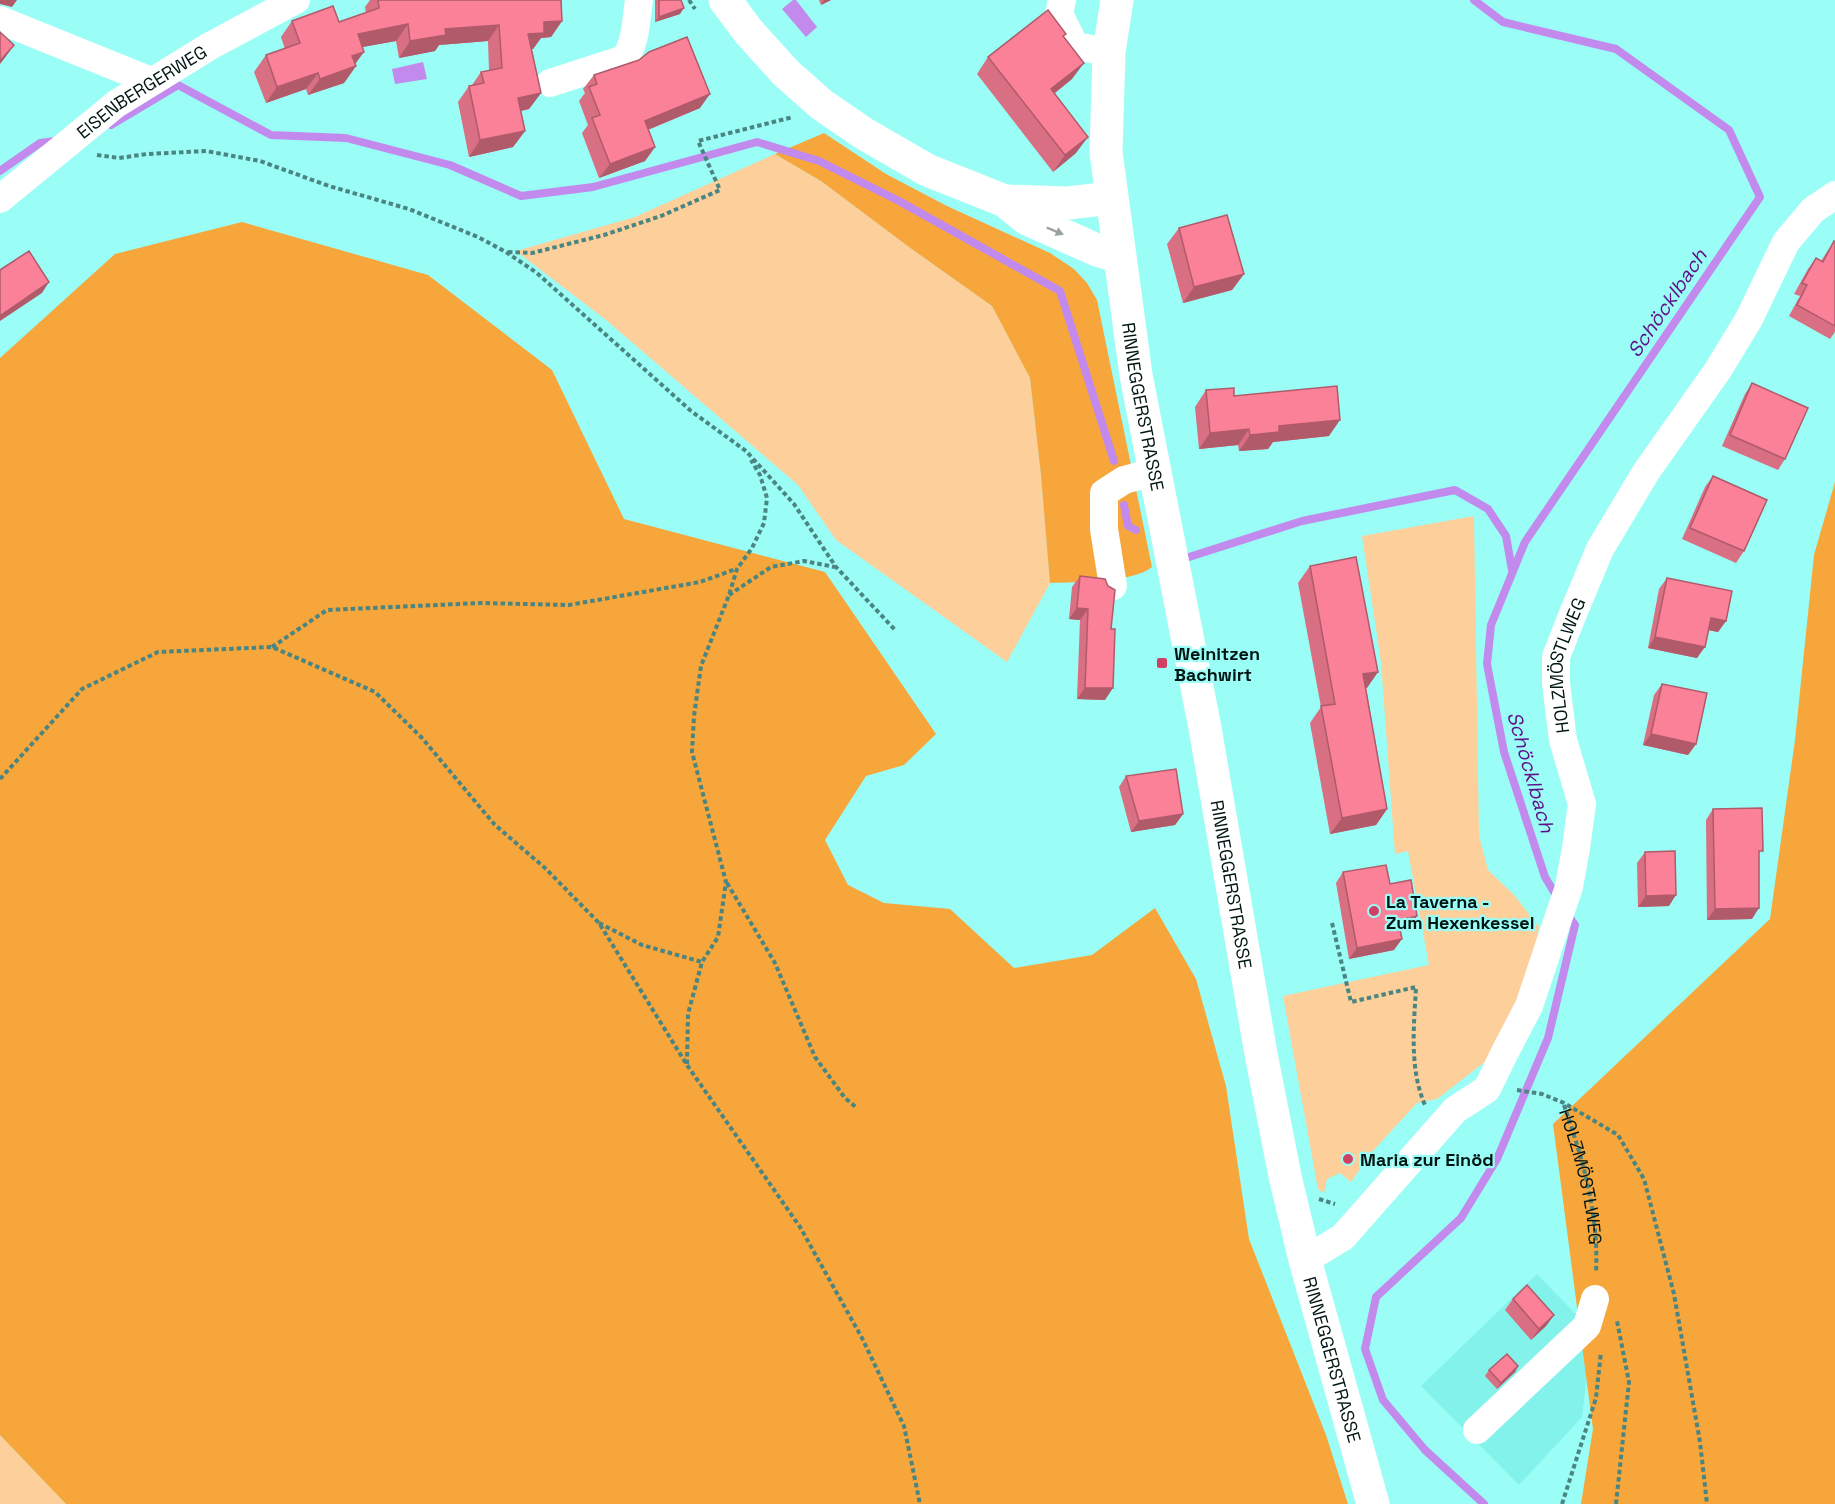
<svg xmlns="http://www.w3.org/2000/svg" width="1835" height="1504" font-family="'Space Grotesk',sans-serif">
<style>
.built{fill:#83f2eb}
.green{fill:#fdcf9b}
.forest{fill:#f6a63b}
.water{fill:#c38aed}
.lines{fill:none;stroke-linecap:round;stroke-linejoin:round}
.stream{stroke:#c38aed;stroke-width:8}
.path{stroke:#4b8581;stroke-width:4;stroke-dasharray:4.5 3;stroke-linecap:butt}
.minor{stroke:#fff;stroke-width:28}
.major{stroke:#fff;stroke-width:33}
.wall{fill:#d86f83}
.shaded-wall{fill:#b05a6a}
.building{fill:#fb8198;stroke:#b05a6a;stroke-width:1.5}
.oneway{fill:#99a1a1}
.poi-dot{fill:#cf4064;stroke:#9afdf6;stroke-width:2}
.labels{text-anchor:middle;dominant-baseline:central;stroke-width:4.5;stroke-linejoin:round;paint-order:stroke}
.street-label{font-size:18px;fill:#011513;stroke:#9afdf6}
.poi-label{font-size:18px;font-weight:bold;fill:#011513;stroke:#9afdf6;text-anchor:start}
.water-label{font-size:20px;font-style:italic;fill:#5f1088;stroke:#9afdf6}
</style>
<rect width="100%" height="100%" fill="#9afdf6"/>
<path class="built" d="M1537,1274L1592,1331L1582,1417L1519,1485L1421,1386Z"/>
<g class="green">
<path d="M775,154L821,181L909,247L992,306L1030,378L1041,475L1050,583L1007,662L836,540L798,485L606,320L516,251L635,217Z"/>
<path d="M1474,516L1479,836L1488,870L1514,895L1539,927L1534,961L1495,1054L1437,1099L1417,1103L1371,1153L1351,1182L1340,1173L1327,1179L1324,1193L1318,1189L1283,996L1429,965L1408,851L1395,854L1381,662L1362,536Z"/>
<path d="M0,1435L66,1504H0Z"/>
</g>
<g class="forest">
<path d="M824,133L886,174L947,206L1050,253L1074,269L1087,283L1097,300L1152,567C1133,583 1075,582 1050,583L1041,475L1030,378L992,306L909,247L821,181L775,154Z"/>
<path d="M242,222L428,275L552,370L624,519L825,572L936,734L904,765L866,776L825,840L848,885L884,903L950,909L1014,968L1092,955L1155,908L1196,979L1226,1086L1249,1239L1326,1435L1348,1504H66L0,1435V358L115,254Z"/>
<path d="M1835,482V1504H1581L1593,1429L1553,1124L1770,919L1795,740L1814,555Z"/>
</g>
<g class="water">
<path d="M793,0H796L817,27L806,37L782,9Z"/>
<path d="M423,62L427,79L395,84L392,69Z"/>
</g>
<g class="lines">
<g class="stream">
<path d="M1474,0L1503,22L1616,49L1729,130L1760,197L1525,542L1491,625L1487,664L1504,752L1545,877L1557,897"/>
<path d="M111,125L178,85L271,135L346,138L450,165L521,196L593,187L757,142L819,161L899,201L1060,291L1114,461"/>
<path d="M0,171L40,143L55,141"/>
<path d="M1124,505L1128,526L1136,530"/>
<path d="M1189,557L1302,521L1455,490L1488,509L1506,536L1512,570"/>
<path d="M1484,1504L1425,1450L1383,1400L1365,1349L1376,1297L1461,1218L1497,1159L1548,1038L1575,925L1568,915"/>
</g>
<g class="path">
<path d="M689,0L695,9"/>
<path d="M97,155L119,158L147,154L206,151L260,161L329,186L409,209L478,237L506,252L537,273L691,411L746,451L794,504L836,567L896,631"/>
<path d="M508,252L532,253L604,235L661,216L720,190L698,141L793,117"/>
<path d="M729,595L771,567L804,561L835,567"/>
<path d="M272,647L327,610L481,603L569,605L700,582L736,569"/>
<path d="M0,779L82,689L158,652L272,647L375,692L422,738L495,825L545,868L599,923L687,1065L800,1227L862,1338L904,1426L920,1504"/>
<path d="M727,883L775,963L815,1057L845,1098L857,1108"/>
<path d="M599,923L642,945L702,962"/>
<path d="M1332,923L1351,1002L1416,987C1414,1025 1409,1069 1425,1105"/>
<path d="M687,1064L688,1014L702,962L718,937L726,882L692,752L694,716L701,666L729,595L737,569L752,548L764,523L767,498L760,475L751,460"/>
<path d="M1517,1090L1542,1094L1564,1103L1618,1135L1644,1179L1674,1294L1700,1442L1707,1504"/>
<path id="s1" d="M1564,1105C1583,1160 1599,1214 1596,1273"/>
<path d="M1319,1199L1335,1204"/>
<path d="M1562,1504L1596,1398L1601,1352"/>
<path d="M1616,1504L1629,1382L1617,1321"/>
</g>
<g class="minor">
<path d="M1062,0L1059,14L1075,46L1109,52"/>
<path d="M0,20L151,81"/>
<path d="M550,83L624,59C636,45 636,19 639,0"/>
<path id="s2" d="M0,199L116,104L210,46L296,0"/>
<path d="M1113,586L1104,529V493L1124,480L1154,472"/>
<path id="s3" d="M1305,1260L1343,1237L1455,1110L1487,1089L1505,1052L1529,1006L1555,928L1569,887L1576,848L1582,804L1563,740L1556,683V657L1572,616L1600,549L1646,472L1718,370L1749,319L1786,242L1813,210L1835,195"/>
<path d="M1477,1430L1587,1326L1595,1299"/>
</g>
<g class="major">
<path d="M725,0L748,31L786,73L821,104L863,133L927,170L1005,201L1027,219L1097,250L1119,257"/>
<path id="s4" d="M1117,0L1109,52L1106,152L1136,375L1205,728L1261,1054L1285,1176L1305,1260L1373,1504"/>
<path d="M1005,201L1068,203L1111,198"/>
</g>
</g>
<g class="wall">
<path d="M370,0H561L562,21L551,37L541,38L533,49H531L541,93L529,109L521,111L525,131L513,147L469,157L458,102L469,86L472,85L481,72L489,70L488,41L439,45L435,51L399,58L396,41L362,47L355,64L356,66L344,83L308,95L306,89L266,103L254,72L266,55L285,49L281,37L292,21L339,22L366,13L365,7Z"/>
<path d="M655,0H681L680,14L655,22Z"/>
<path d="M819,0H831L821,5Z"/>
<path d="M988,57L1072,79L1054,94L1076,153L1053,172L977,74Z"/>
<path d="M639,60L700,108L648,130L655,147L645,161L599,178L582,133L588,125L579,101L585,93L583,89L594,75Z"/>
<path d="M1179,228L1244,274L1232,290L1183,303L1167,244Z"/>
<path d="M1834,241L1835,242V332L1830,339L1789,316L1800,296L1794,294L1808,269L1816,258L1821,261Z"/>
<path d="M1752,383L1785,459L1778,470L1722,446L1745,394Z"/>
<path d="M1206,390L1234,396L1329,436L1273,442L1268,449L1239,451L1238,445L1199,449L1195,407Z"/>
<path d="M1713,476L1744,551L1736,563L1682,539L1705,487Z"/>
<path d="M1310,566L1378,672L1366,688L1387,809L1376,825L1330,834L1310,723L1321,707L1298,583Z"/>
<path d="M1080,576L1111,629L1105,700L1077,699L1080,620L1069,619L1072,587Z"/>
<path d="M1667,578L1726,621L1718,632L1708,630L1697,658L1648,648L1659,589Z"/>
<path d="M1662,684L1696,744L1688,755L1643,745L1654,695Z"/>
<path d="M1126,776L1183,814L1175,825L1131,832L1119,787Z"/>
<path d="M1713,809L1759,857L1752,919L1707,920L1706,820Z"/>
<path d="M1645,852L1669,906L1638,907L1637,863Z"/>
<path d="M1343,872L1390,884L1417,916L1409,927L1400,929L1394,950L1349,959L1336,883Z"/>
<path d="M1513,1299L1554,1315L1546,1326L1531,1340L1505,1310Z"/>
<path d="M1518,1366L1515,1372L1497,1389L1485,1376L1489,1370Z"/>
</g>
<g class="shaded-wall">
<path d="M0,0H17L12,7L0,4Z"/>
<path d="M824,0H831L821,5Z"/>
<path d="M684,8L680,14L655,22L659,17Z"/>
<path d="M562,21L551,37L541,38L533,49L516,50L528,34L544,22Z"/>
<path d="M408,24L396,41L346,50L358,34Z"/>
<path d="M499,25L488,41L439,45L435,51L399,58L410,41L445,29Z"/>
<path d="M14,45L4,59L0,64V61Z"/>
<path d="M364,52L353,67L356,66L344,83L308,95L320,79L352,56Z"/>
<path d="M1084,63L1072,79L1039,105L1051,89Z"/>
<path d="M318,73L306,89L266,103L277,87Z"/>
<path d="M541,93L529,109L506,114L518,98Z"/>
<path d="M710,94L700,108L635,135L645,121Z"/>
<path d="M525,131L513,147L469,157L480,140Z"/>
<path d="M1088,137L1076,153L1053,172L1065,155Z"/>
<path d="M655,147L645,161L599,178L610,164Z"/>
<path d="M1244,274L1232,290L1183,303L1194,287Z"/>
<path d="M49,282L42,293L0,321V316Z"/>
<path d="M1340,420L1329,436L1273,442L1268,449L1239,451L1250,435L1279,426Z"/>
<path d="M1249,429L1238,445L1199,449L1210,433Z"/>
<path d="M1077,608L1088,609L1080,620L1069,619Z"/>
<path d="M1711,618L1726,621L1718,632L1703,629Z"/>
<path d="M1655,637L1705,647L1697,658L1648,648Z"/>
<path d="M1378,672L1367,688L1352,691L1363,674Z"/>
<path d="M1085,688H1113L1105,700L1077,699Z"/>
<path d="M1651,734L1696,744L1688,755L1643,745Z"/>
<path d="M1387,809L1376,825L1330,834L1342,818Z"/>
<path d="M1183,814L1175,825L1131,832L1139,821Z"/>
<path d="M1676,895L1669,906L1638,907L1646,896Z"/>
<path d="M1759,908L1752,919L1707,920L1715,909Z"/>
<path d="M1417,916L1409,927L1390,931L1398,920Z"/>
<path d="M1402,939L1394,950L1349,959L1357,948Z"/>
<path d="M1554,1315L1546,1326L1531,1340L1539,1329Z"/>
<path d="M1518,1366L1515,1372L1497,1389L1501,1383Z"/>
</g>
<g class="building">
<path d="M378,0H561L562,21L544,22V33L528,34L541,93L518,98L525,131L480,140L469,86L484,83L481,72L502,68L499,25L445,29L446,35L410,41L408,24L358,34L364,52L352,56L356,66L320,79L318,73L277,87L266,55L300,43L292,21L333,6L339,22L379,8Z"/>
<path d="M659,0H681L684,8L659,17Z"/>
<path d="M1048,10L1066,34L1063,36L1084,63L1051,89L1088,137L1065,155L988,57Z"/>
<path d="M0,32L14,45L0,61Z"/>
<path d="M687,37L710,94L645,121L655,147L610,164L592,118L600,115L589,87L597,84L594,75L639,60L649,52Z"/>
<path d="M1227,215L1244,274L1194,287L1179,228Z"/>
<path d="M1834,241L1835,242V326L1797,305L1807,285L1802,283L1816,258L1823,262Z"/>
<path d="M29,251L49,282L0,316V270Z"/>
<path d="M1752,383L1808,408L1785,459L1730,435Z"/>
<path d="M1337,386L1340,420L1279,426V432L1250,435L1249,429L1210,433L1206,390L1234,388V396Z"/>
<path d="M1713,476L1767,500L1744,551L1690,528Z"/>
<path d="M1356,557L1378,672L1363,674L1387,809L1342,818L1321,706L1335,704L1310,566Z"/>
<path d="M1080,576L1105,579L1108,586L1115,590L1111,629H1115L1113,688H1085L1088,609L1077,608Z"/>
<path d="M1667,578L1732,591L1726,621L1711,618L1705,647L1655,637Z"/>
<path d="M1662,684L1707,693L1696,744L1651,734Z"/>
<path d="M1176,769L1183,814L1139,821L1126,776Z"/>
<path d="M1762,808L1763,851H1759V908L1715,909L1713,809Z"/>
<path d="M1675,851L1676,895L1646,896L1645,852Z"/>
<path d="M1386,865L1390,884L1411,880L1417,916L1398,920L1402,939L1357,948L1343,872Z"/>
<path d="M1527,1285L1554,1315L1539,1329L1513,1299Z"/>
<path d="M1507,1354L1518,1366L1501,1383L1489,1370Z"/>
</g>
<defs><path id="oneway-solid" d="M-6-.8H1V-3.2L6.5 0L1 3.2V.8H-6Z" transform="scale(1.5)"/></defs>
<use class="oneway" href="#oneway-solid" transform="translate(1055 231) rotate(23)"/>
<g class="poi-dot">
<rect x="1156" y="657" width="12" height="12" rx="3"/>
<circle cx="1374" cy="911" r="6"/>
<circle cx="1348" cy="1159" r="6"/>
</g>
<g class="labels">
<g class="street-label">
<text stroke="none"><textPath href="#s2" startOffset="178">EISENBERGERWEG</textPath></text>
<text stroke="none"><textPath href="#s4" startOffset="410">RINNEGGERSTRASSE</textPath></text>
<text stroke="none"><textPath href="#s3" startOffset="698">HOLZMÖSTLWEG</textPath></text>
<text stroke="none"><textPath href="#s4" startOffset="896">RINNEGGERSTRASSE</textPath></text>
<text stroke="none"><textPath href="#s1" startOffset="74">HOLZMÖSTLWEG</textPath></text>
<text stroke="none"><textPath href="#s4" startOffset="1382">RINNEGGERSTRASSE</textPath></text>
</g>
<g class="poi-label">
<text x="1174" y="653">Weinitzen<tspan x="1174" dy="21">Bachwirt</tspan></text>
<text x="1386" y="901">La Taverna -<tspan x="1386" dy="21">Zum Hexenkessel</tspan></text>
<text x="1360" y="1159">Maria zur Einöd</text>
</g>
<g class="water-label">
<text transform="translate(1667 303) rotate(-56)">Schöcklbach</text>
<text transform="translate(1531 772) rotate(74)">Schöcklbach</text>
</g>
</g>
</svg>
